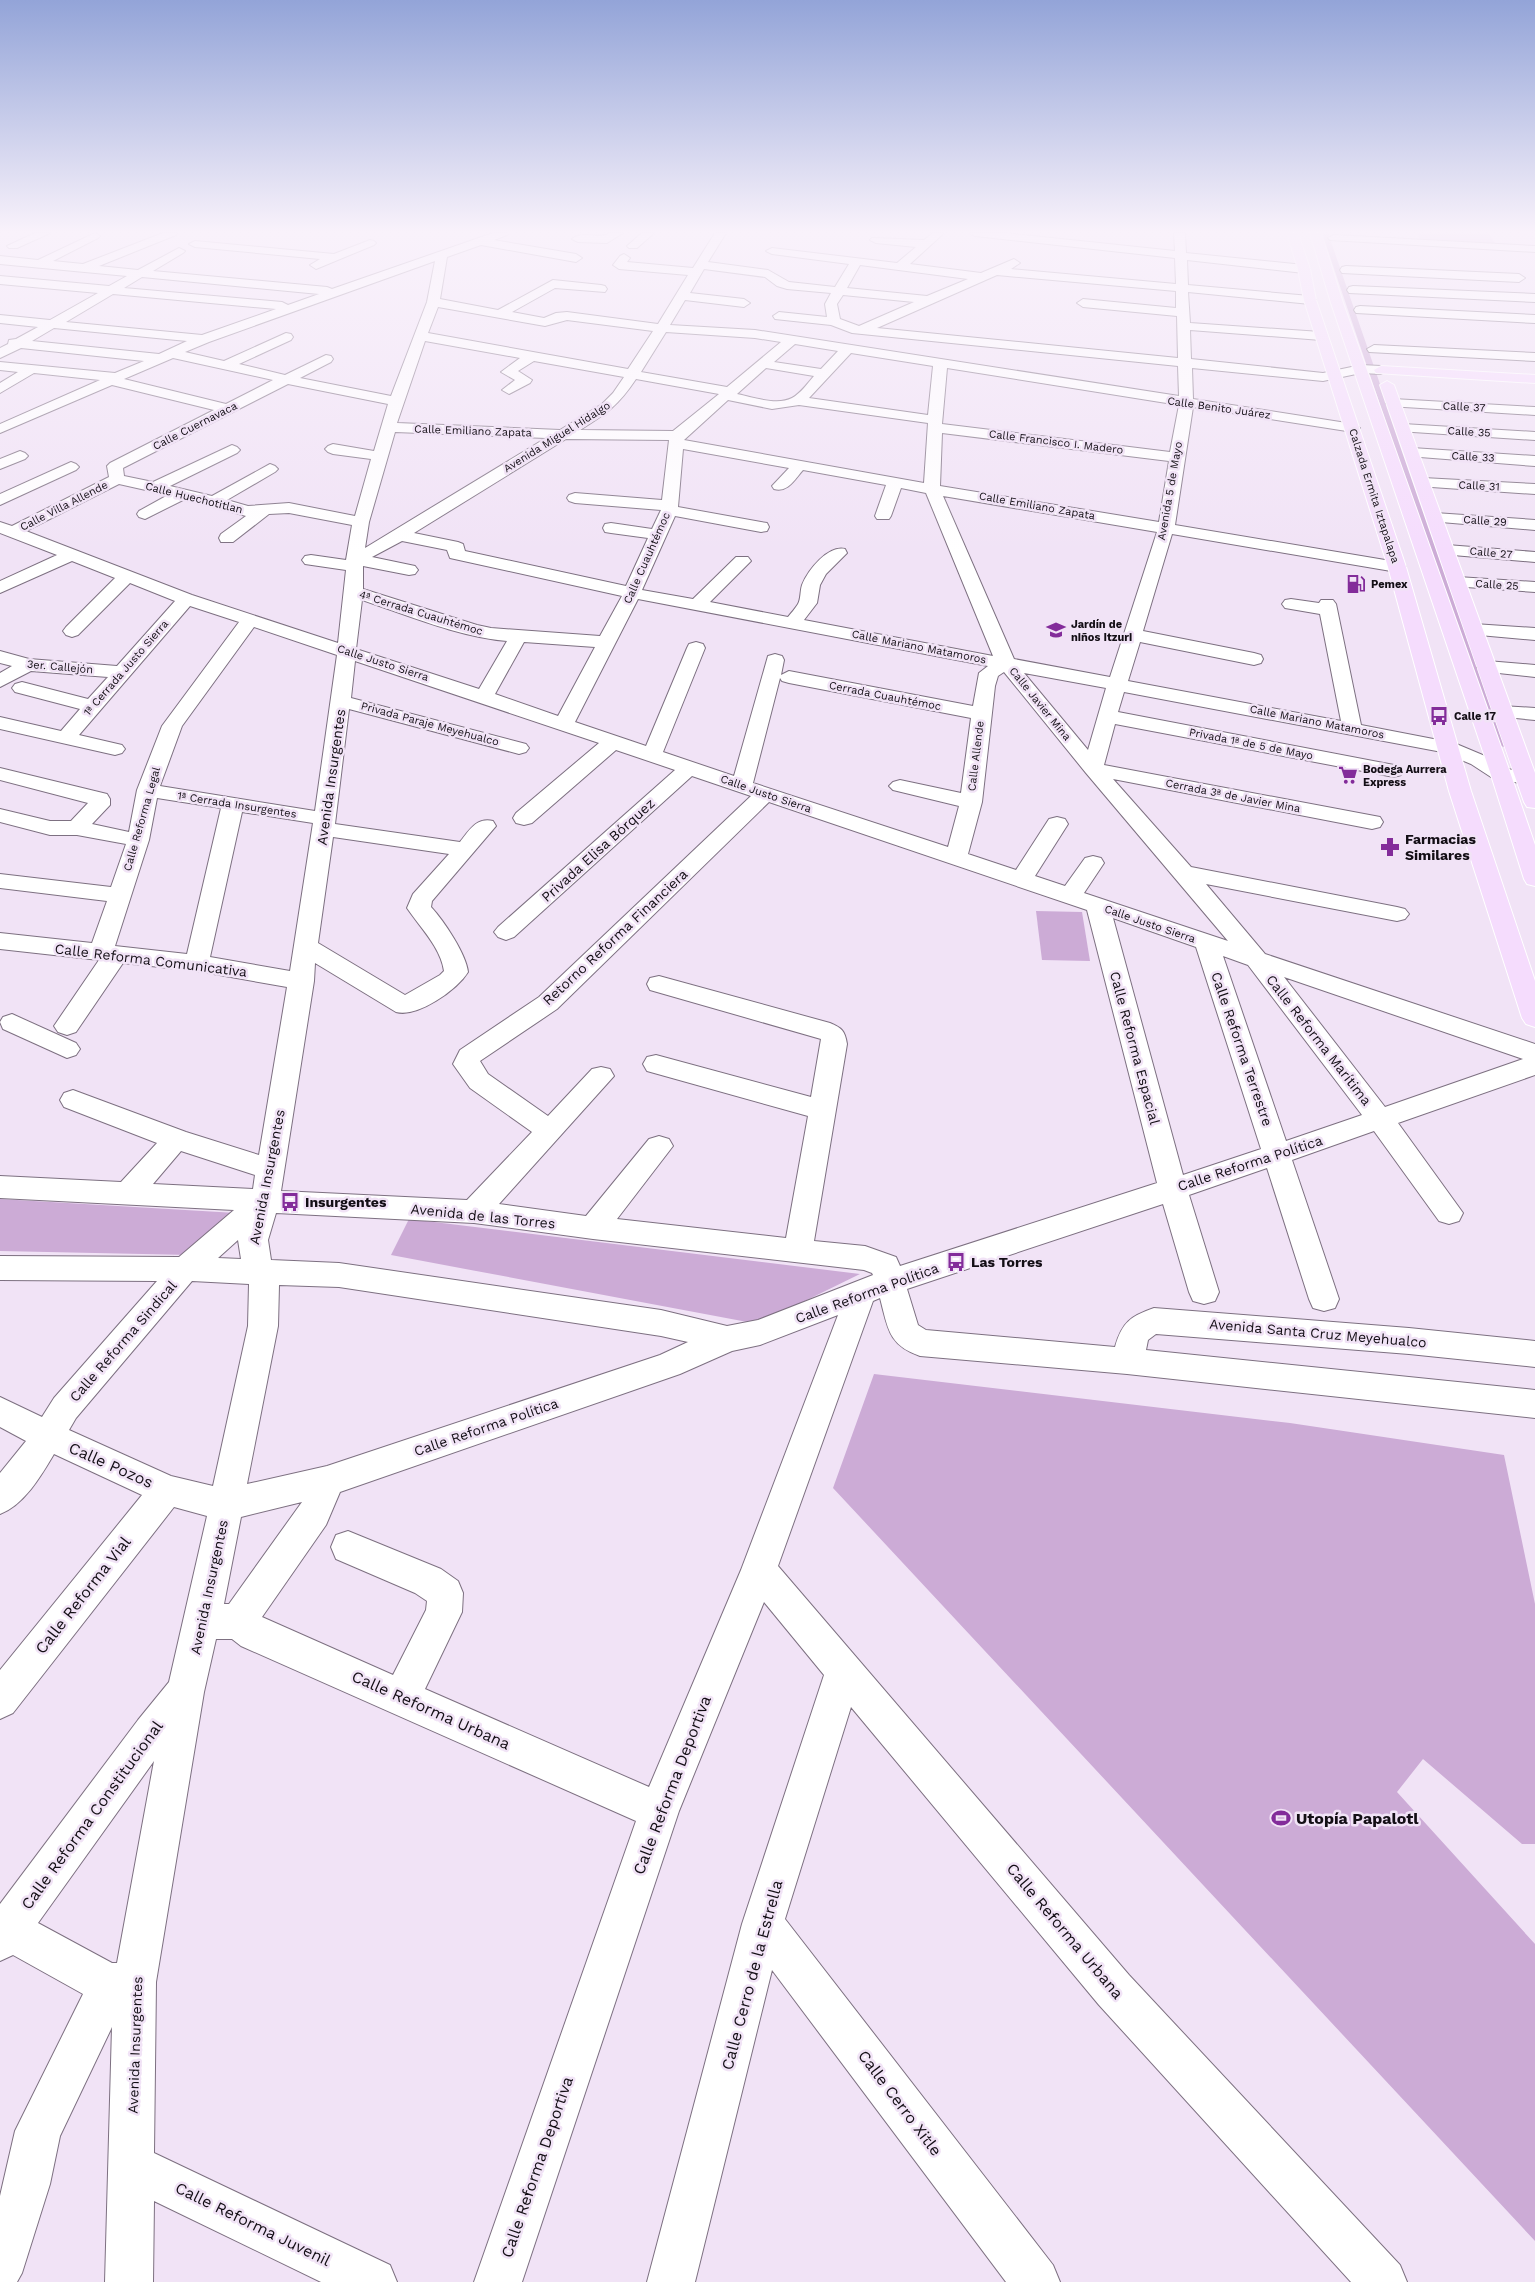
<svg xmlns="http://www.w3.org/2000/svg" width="1535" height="2282" font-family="'Work Sans',sans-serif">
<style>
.green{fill:#ccabd6}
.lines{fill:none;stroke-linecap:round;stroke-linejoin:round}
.minor-casing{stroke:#7d7081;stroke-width:2}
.major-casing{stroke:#fff;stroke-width:2}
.minor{fill:#fff;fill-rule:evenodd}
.major{fill:#f5dcfd;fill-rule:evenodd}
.labels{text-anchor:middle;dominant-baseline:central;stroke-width:5;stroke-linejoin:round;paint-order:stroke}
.far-street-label{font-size:11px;fill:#130e15;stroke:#f1e3f6}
.far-poi-label{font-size:11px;font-weight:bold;fill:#130e15;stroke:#f1e3f6;text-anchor:start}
.street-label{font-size:14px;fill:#130e15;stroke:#f1e3f6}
.poi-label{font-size:14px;font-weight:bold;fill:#130e15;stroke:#f1e3f6;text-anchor:start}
.near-street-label{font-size:16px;fill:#130e15;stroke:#f1e3f6}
.near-poi-label{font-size:16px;font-weight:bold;fill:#130e15;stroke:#f1e3f6;text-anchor:start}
</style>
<rect width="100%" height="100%" fill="#f1e3f6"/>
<g class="green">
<path d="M1322,233H1328L1505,747L1495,745Z"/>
<path d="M1418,233H1488L1497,246L1421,242Z"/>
<path d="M1036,911L1082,912L1090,961L1042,960Z"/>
<path d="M0,1199L236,1213L190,1255L0,1251Z"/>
<path d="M409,1219L860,1274L758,1324L391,1255Z"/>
<path d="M874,1374L1290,1423L1504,1455L1535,1604V1844H1522L1423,1759L1397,1792L1535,1944V2241L833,1488Z"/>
</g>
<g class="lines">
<g class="minor-casing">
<g id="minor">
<path d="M35,233H50L17,248H9L7,246Z"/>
<path d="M95,233L100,236L98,238L53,261L83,264L163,233H177L176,235L99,266L138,270L179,248L185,251L183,253L153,271L327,287L332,289L493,233H508L507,235L494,240L576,254L582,258L576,262L481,245L447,257L440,299L498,310L553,280L601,285L605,286L607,289L605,292L555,288L512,312L544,318L556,313L567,312L658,324L688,275L619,269L613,265L620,256L624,254L630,258L627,262L693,268L715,233H726L708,262L768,270L789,282L835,287L849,264L772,254L766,251L772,248L897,263L916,247L876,243L870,240L872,238L924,240L933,233H944L910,264L981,273L1014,259L1020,263L1011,269L1176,284L1175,258L975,236L969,233H1004L1175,251L1174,233H1185L1186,253L1304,265L1310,269L1304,273L1187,260L1188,285L1310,296L1316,300L1310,304L1188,292L1190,323L1321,332L1328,336L1321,340L1190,330L1191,359L1323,373L1361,365L1381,366L1388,370L1381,374L1361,373L1323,381L1192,368L1193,399L1353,424L1360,428L1353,432L1193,407L1175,525L1403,563L1406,567L1403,571L1397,572L1172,534L1143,631L1254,653L1261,655L1263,659L1261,663L1254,665L1140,642L1128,681L1341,721L1320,614L1285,608L1282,604L1285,600L1291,599L1319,603L1321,600H1333L1336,604L1361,725L1454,743L1485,756L1507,769L1535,773V785L1494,779L1471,764L1442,752L1124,692L1118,712L1394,765L1401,767L1404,771L1401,775L1394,777L1115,724L1104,765L1380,817L1383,822L1380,827L1372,829L1113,779L1191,867L1397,907L1405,909L1409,914L1405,919L1397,921L1206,884L1265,954L1535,1044V1075L1398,1123L1463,1213L1459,1221L1449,1224L1439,1221L1374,1131L1292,1160L1339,1299L1335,1308L1324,1311L1313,1308L1309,1299L1267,1168L1189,1195L1219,1292L1215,1301L1204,1304L1193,1301L1189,1292L1163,1204L907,1289L918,1325L926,1330L1115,1347C1122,1322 1131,1316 1154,1308L1409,1328L1535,1341V1367L1409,1354L1156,1334L1148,1340L1146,1350L1535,1390V1418L1127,1374L920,1356C888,1345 888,1328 880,1298L873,1301L778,1566L1129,1975L1400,2265L1407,2282H1351L1099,2005L851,1707L785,1919L1053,2265L1060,2282H1006L772,1970L695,2282H647L742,1924L824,1675L764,1602L679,1811L522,2282H474L636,1821L241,1646L232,1639H216L204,1692L156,1982L154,2153L390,2265L397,2282H321L154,2201L153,2282H105L112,2027L60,2136L50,2184L22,2273L17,2282H0V2196L15,2131L83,1994L13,1955L0,1961V1904L138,1720L169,1682L207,1516L174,1507L13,1713L0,1719V1670L142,1495L54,1454C41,1476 24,1505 0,1514V1473L26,1441L0,1427V1397L42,1417L54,1398L157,1281L0,1280V1256L179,1257L234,1210L0,1198V1176L121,1182L157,1143L64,1107L60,1100L64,1093L73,1090L186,1132L259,1155L287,987L197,971L123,963L76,1032L67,1035L58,1032L54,1026L99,960L0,949V933L92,943L107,901L0,888V874L111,887L126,844L77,835H50L0,822V809L50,821H71L88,803L0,780V768L107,794L110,799V805L92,824L129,832L137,790L162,726L239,622L190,606L79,735L122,745L125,749L122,753L115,755L0,729V717L61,731L80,709L15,692L12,688L15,684L22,682L88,699L108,677L31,671L0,687V673L12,666L0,663V651L29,659L117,666L175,601L130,583L78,635L72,637L66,635L63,631L66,627L115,578L72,561L0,593V581L57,555L0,533V522L12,526L109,477L107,466L110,463L214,410L112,385L0,433V424L100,380L34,373L0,393V383L18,372L0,370V362L115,373L144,361L21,348L0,358V348L8,344L9,340L16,339L38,327L0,323V315L50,320L98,293L0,284V276L109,286L127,276L0,264V256L38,260ZM435,261L427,302L391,396L300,378L331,362L333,359L331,356L326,355L285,375L239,364L291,340L293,337L291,334L286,333L224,361L185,352L209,342ZM860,265L968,279L927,296L847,288ZM704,269L765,277L777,286L787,289L831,293L825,304L827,317L779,312L773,316L775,319L831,325L852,333L1178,366L1179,396L755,330L670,325L685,300L744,307L750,303L744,299L690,293ZM997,275L1176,291V308L1083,299L1077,303L1083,307L1177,316L1178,358L877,328ZM142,277L319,294L288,305L282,302L124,288ZM113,294L276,309L202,335L66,322ZM843,295L914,302L859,326L840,319L837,304ZM438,307L545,326L567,320L653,331L628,369L428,333ZM54,328L187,341L159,354L32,341ZM666,332L755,338L781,342L727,387L641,372ZM425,341L520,358L501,372L515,380L502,390L509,394L530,383L532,380L518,371L534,361L624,377L613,393L602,404L560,430L397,423ZM795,344L838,351L821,369L774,362ZM851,353L933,366L928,415L809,398ZM173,358L273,380L226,404L124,379ZM766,368L814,376C808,383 800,394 792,398C777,406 752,397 737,394ZM947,368L1179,405L1170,452L942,424ZM636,379L719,394L673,431L580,430C607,413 618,406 636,379ZM288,384L388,404L374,451L333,444L328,446L325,449L328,452L333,454L371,459L355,516L289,503L248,506L227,500L275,472L278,469L275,466L270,464L212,496L170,486L237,453L240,450L237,447L232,445L153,482L124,476L123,468ZM728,400L772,409L799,405L928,423L924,483L684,440ZM395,432L546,438L365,548L369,522ZM942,433L1169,461L1159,522L940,486ZM566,439L669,440L662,500L575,493L569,495L567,498L569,501L575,503L661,510L652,529L611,523L605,524L603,528L605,532L611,533L648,538L626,586L465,551L463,544L458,542L414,533ZM683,449L789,468L772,486L774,489C788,493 795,479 803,470L886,485L875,516L877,519H889L891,516L901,488L926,493L993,656L804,620L817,603L820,585L826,574L847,553L845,549C828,545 808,570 802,585C800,591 801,599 798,604C795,609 791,613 788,617L710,602L751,561L748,557H736L693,599L642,590L675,516L761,532L767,531L769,527L767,523L761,522L678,507ZM119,484L168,495L139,511L137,514L139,517L145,519L185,499L246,516L221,534L219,538L221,542H233L269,514L289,513L352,525L346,560L311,555L305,556L302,560L305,564L346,570L338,643L192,595L26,531ZM943,496L1157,532L1110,677L1014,659ZM402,541L447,550L450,558L622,596L600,636L491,628L477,625L363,589V566L409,575L415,574L418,570L415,566L372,557ZM638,599L988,666L979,673L973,706L789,671L781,675L784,660L782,656L775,654L768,656L734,776L663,752L705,648L703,644L696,642L689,644L687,648L646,746L575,722ZM362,600C407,615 459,637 507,641L479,689L356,649ZM254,627L337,655L315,811L160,786L182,726ZM524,642L595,647L558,716L495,694ZM355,661L599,743L516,813L513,818L516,823L524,825L532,823L616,750L675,770L498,927L494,932L498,937L506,940L514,937L692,776L751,796L539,997L460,1050L453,1064L470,1088L532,1132L467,1200L281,1191L314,981L315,963L396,1012C417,1018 457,990 468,972C466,954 444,921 431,907L432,901L496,826L493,821C476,817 469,831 460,842L335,824L349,709L519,754L526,752L529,748L526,744L351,698ZM1004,672L1086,773L1228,941L1084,893L1104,863L1101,858L1093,856L1085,858L1065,886L1035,876L1068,824L1065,819L1057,817L1049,819L1016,870L968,854L982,802L995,686L998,676ZM1024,673L1106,688L1088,750ZM780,678L782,681L789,683L971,718L961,793L900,780L893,782L889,786L893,790L959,806L948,847L753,783ZM157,798L221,808L187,954L115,946L149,840ZM769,802L1087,910L1157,1183L900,1266L896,1257L865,1246L814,1241L847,1044C845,1031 842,1028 830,1023L659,976L650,978L647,984L650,990L821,1039L811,1097L656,1055L647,1057L643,1064L647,1071L808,1116L786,1238L617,1219L673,1146L669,1139L659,1136L649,1139L586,1216L499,1204L614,1076L610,1069L601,1067L592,1069L548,1116L488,1074L480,1061L557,1009ZM242,812L313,823L290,971L210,957ZM333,837L449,854L413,894L407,908C420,927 441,948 444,971L440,975L405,995L318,943ZM1113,918L1196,947L1261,1149L1183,1175ZM1223,956L1248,965L1362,1115L1286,1141ZM1284,977L1523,1059L1385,1107ZM181,1151L255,1175L253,1189L153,1184ZM276,1213L474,1223L593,1239L864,1270L872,1273L873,1275L758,1320L727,1326L661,1310L339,1263L271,1260L268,1240ZM238,1240L241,1259L218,1258ZM192,1281L249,1284L248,1326L213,1486L171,1476L69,1430L76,1418ZM279,1285L339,1287L661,1336L688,1342L660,1355L327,1466L247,1484L278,1326ZM838,1315L741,1570L649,1787L425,1689L462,1612L463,1593L458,1581L441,1569L348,1531L336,1535L331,1547L336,1559L415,1593L427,1601L426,1610L393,1675L262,1617L326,1525L340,1492L680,1374L732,1351L760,1345ZM302,1502L229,1604H224L241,1517ZM154,1761L117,1963H112L38,1923Z"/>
<path d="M610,233H623L607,243L578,242L572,239C582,230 599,240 610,233Z"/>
<path d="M642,233H654L637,248H629L627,246Z"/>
<path d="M1334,235L1535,246V252L1330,240L1328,238Z"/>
<path d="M370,240L374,241L376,243L374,245L316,269L310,265L320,259L195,247L189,244L195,241L334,254Z"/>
<path d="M1346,266L1519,274L1525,278L1519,282L1342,273L1340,270L1342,267Z"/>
<path d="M1353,286L1535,294V302L1349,293L1347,290L1349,287Z"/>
<path d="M1360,306L1535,315V323L1356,313L1354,310L1356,307Z"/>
<path d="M1374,345L1535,353V361L1369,352L1367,349Z"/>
<path d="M1393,399L1535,407V415L1388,406L1386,403Z"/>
<path d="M1403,424L1535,432V440L1398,431L1396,428Z"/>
<path d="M1412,448L1535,456V466L1407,456L1404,453L1407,450Z"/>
<path d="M20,451L25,453L28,456L25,459L0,469V459Z"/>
<path d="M71,462L76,464L79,467L76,470L0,505V494Z"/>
<path d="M1423,478L1535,484V494L1417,486L1415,483L1417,480Z"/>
<path d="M1435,513L1535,520V530L1429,521L1427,518L1429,515Z"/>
<path d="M1447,545L1535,552V562L1441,554L1439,550L1441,546Z"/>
<path d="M1458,577L1535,582V592L1452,586L1449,582L1452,578Z"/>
<path d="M1474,624L1535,628V640L1468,634L1465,630L1468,626Z"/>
<path d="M1487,661L1535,665V677L1480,671L1477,667L1480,663Z"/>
<path d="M1502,706L1535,708V720L1495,716L1492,712L1495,708Z"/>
<path d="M12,1014L76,1043L80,1049L76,1055L67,1058L3,1029L0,1022L3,1017Z"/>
</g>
</g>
<g class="major-casing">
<g id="major">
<path d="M1287,233H1298L1310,269L1316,300L1406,567L1471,791L1535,981V1027L1526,1024L1522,1018L1449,791L1388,567L1304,300L1298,269Z"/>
<path d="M1310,233H1321L1343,303L1511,775L1535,845V886L1527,884L1524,879L1491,775L1331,303Z"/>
<path d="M1381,366L1535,375V383L1376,373L1374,370Z"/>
<path d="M1387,381L1394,385L1535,773V808L1527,807L1524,802C1475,664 1429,524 1380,385Z"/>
</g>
</g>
<use href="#minor" class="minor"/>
<use href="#major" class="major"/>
</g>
<linearGradient id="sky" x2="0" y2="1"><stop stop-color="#93a4d8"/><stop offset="0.42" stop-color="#f9f2fb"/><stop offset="1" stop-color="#f9f2fb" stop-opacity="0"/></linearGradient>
<rect width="1535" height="552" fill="url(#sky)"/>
<defs>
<g id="fuel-bare" transform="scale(1.5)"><path d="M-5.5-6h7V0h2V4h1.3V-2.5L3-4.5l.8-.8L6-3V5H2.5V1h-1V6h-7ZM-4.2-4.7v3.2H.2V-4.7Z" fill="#832c9a" stroke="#f1e3f6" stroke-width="2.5" paint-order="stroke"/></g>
<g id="school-bare" transform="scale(1.5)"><path d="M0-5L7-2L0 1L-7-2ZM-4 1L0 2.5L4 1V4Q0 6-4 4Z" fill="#832c9a" stroke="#f1e3f6" stroke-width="2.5" paint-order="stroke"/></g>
<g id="bus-bare" transform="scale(1.5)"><path d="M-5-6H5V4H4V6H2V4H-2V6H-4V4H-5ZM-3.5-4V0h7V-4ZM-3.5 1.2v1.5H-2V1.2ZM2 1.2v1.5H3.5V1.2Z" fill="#832c9a" stroke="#f1e3f6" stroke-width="2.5" paint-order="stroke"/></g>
<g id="supermarket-bare" transform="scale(1.5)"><path d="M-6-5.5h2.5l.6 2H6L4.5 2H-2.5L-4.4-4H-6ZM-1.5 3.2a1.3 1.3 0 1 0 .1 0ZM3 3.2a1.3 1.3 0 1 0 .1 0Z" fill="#832c9a" stroke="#f1e3f6" stroke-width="2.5" paint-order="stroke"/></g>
<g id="pharmacy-bare" transform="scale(1.5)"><path d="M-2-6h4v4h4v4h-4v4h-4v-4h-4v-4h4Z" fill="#832c9a" stroke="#f1e3f6" stroke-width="2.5" paint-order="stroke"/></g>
<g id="stadium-bare" transform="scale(1.5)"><path d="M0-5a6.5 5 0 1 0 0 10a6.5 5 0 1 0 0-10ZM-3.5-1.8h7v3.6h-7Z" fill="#832c9a" stroke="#f1e3f6" stroke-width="2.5" paint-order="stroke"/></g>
</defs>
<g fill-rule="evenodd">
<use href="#fuel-bare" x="1356" y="584"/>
<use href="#school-bare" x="1056" y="630"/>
<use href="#bus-bare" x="1439" y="716"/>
<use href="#supermarket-bare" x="1348" y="775"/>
<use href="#pharmacy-bare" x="1390" y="847"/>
<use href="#bus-bare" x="290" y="1202"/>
<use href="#bus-bare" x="956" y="1262"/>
<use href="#stadium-bare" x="1281" y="1818"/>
</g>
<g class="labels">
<g class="far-street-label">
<text transform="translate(1464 407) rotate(3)">Calle 37</text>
<text transform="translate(1219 408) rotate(8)">Calle Benito Juárez</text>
<text transform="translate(195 426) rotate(-27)">Calle Cuernavaca</text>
<text transform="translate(473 431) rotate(2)">Calle Emiliano Zapata</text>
<text transform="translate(1469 432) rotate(3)">Calle 35</text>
<text transform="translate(557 437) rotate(-32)">Avenida Miguel Hidalgo</text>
<text transform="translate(1056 442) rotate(7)">Calle Francisco I. Madero</text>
<text transform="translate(1473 457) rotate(3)">Calle 33</text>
<text transform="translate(1479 486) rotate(3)">Calle 31</text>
<text transform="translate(1170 491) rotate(-80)">Avenida 5 de Mayo</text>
<text transform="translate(1374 496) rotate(72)">Calzada Ermita Iztapalapa</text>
<text transform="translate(194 498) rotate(14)">Calle Huechotitlan</text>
<text transform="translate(64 506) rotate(-27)">Calle Villa Allende</text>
<text transform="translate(1037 506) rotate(10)">Calle Emiliano Zapata</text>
<text transform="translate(1485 521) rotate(4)">Calle 29</text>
<text transform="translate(1491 553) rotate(5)">Calle 27</text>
<text transform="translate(647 558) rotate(-66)">Calle Cuauhtémoc</text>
<text transform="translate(1497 585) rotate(4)">Calle 25</text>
<text transform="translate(421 613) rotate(17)">4ª Cerrada Cuauhtémoc</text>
<text transform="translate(919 647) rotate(11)">Calle Mariano Matamoros</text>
<text transform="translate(383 663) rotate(18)">Calle Justo Sierra</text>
<text transform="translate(60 667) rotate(5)">3er. Callejón</text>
<text transform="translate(126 668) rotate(-49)">1ª Cerrada Justo Sierra</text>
<text transform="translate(885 696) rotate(11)">Cerrada Cuauhtémoc</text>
<text transform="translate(1040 704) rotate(51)">Calle Javier Mina</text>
<text transform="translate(1317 722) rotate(11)">Calle Mariano Matamoros</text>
<text transform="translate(430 724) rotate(15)">Privada Paraje Meyehualco</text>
<text transform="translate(1251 744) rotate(11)">Privada 1ª de 5 de Mayo</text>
<text transform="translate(976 756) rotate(-83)">Calle Allende</text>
<text transform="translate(766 794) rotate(19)">Calle Justo Sierra</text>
<text transform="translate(1233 796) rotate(11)">Cerrada 3ª de Javier Mina</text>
<text transform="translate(237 805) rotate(9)">1ª Cerrada Insurgentes</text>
<text transform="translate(142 819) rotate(-74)">Calle Reforma Legal</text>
<text transform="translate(1150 924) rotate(19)">Calle Justo Sierra</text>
</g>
<g class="far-poi-label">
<text x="1371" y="584">Pemex</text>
<text x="1071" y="624">Jardín de<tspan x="1071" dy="13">niños Itzuri</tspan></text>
<text x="1454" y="716">Calle 17</text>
<text x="1363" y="769">Bodega Aurrera<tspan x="1363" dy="13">Express</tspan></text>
</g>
<g class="street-label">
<text transform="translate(331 777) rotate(-82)">Avenida Insurgentes</text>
<text transform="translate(598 850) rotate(-42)">Privada Elisa Bórquez</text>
<text transform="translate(615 937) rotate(-43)">Retorno Reforma Financiera</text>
<text transform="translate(151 960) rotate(7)">Calle Reforma Comunicativa</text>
<text transform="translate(1319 1040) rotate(52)">Calle Reforma Marítima</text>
<text transform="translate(1135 1048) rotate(75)">Calle Reforma Espacial</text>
<text transform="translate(1242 1049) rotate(71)">Calle Reforma Terrestre</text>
<text transform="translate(1250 1163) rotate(-18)">Calle Reforma Política</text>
<text transform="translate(267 1177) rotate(-79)">Avenida Insurgentes</text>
<text transform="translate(483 1216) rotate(6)">Avenida de las Torres</text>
<text transform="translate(867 1293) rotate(-20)">Calle Reforma Política</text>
<text transform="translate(1318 1333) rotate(5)">Avenida Santa Cruz Meyehualco</text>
<text transform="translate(123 1341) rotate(-49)">Calle Reforma Sindical</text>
<text transform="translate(486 1427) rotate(-19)">Calle Reforma Política</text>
<text transform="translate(209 1587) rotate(-78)">Avenida Insurgentes</text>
<text transform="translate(135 2045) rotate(-88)">Avenida Insurgentes</text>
</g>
<g class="poi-label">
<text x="1405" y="839">Farmacias<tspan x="1405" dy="16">Similares</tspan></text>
<text x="305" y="1202">Insurgentes</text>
<text x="971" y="1262">Las Torres</text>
</g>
<g class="near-street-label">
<text transform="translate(111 1465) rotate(24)">Calle Pozos</text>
<text transform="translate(83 1595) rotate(-52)">Calle Reforma Vial</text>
<text transform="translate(431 1710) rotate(24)">Calle Reforma Urbana</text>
<text transform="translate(672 1785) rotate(-69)">Calle Reforma Deportiva</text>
<text transform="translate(92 1815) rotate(-54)">Calle Reforma Constitucional</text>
<text transform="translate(1065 1931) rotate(50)">Calle Reforma Urbana</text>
<text transform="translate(752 1975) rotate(-75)">Calle Cerro de la Estrella</text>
<text transform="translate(900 2103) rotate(53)">Calle Cerro Xitle</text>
<text transform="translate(537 2167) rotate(-71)">Calle Reforma Deportiva</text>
<text transform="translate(253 2224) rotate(26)">Calle Reforma Juvenil</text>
</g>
<g class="near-poi-label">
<text x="1296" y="1818">Utopía Papalotl</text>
</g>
</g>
</svg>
